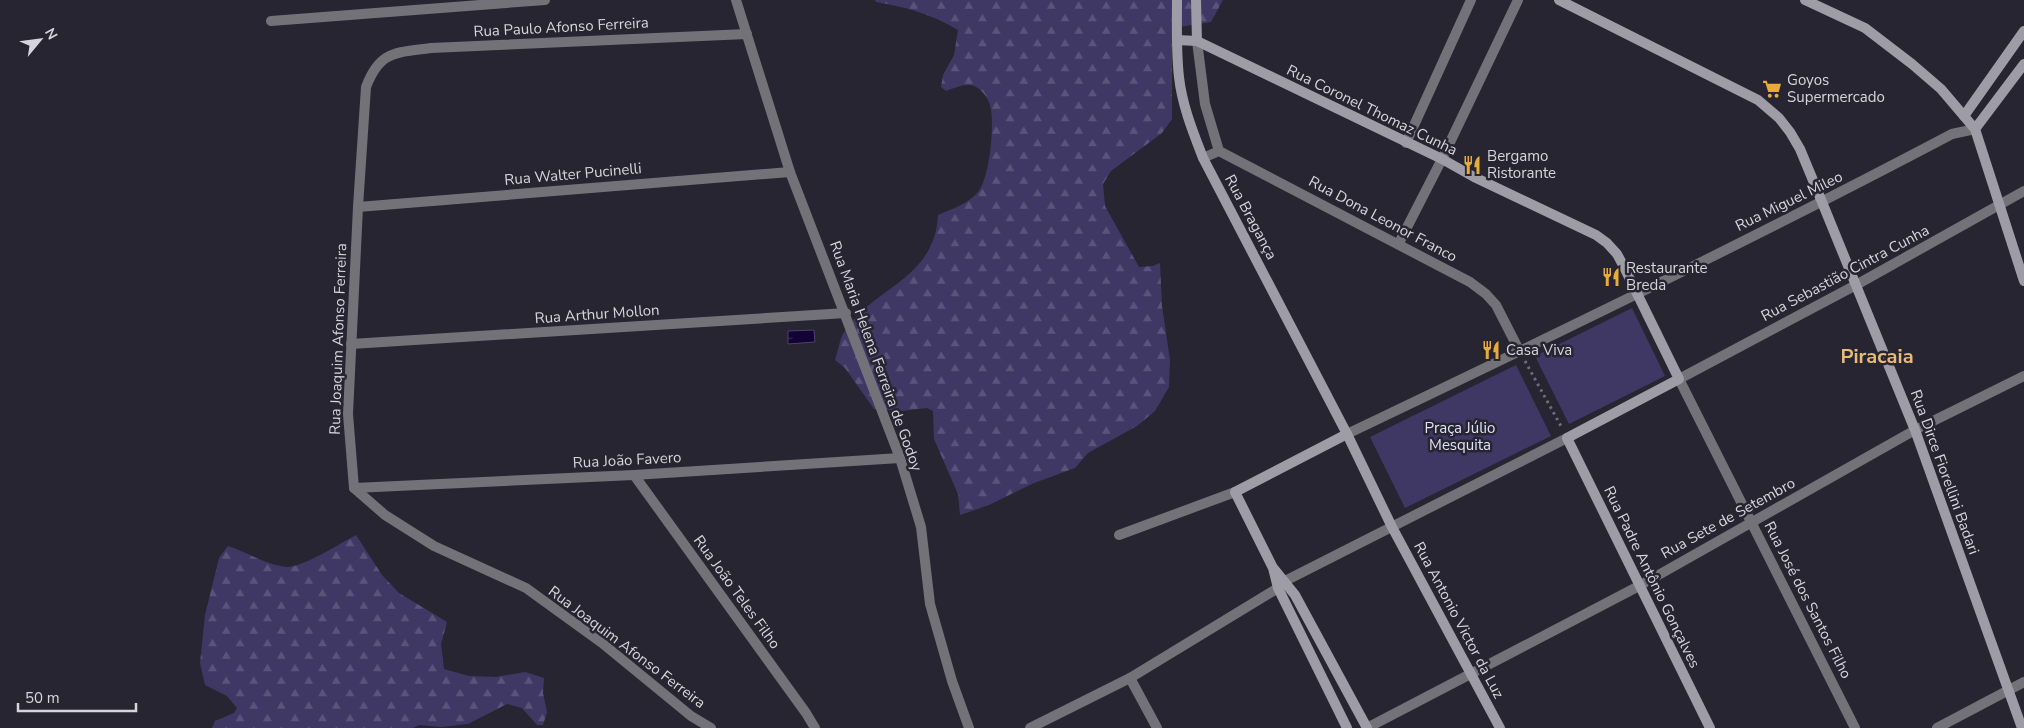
<svg xmlns="http://www.w3.org/2000/svg" width="2024" height="728" font-family="'Nunito Sans',sans-serif">
<style>
.green{fill:#3f3865}
.forest{fill:url(#forest-firs)}
.water{fill:url(#water-ripples);stroke:#4e4267}
.lines{fill:none;stroke-linecap:round;stroke-linejoin:round}
.path{stroke:#6e6d78;stroke-width:3;stroke-dasharray:2.5 4;stroke-linecap:butt}
.street{stroke:#737278;stroke-width:10}
.secondary{stroke:#9e9da7;stroke-width:10}
.labels{text-anchor:middle;dominant-baseline:central;stroke-width:5;stroke-linejoin:round;paint-order:stroke}
.street-label{font-size:15px;fill:#d6d5dd;stroke:#262531}
.poi-label{font-size:15px;fill:#d6d5dd;stroke:#262531;text-anchor:start}
.park-label{font-size:15px;fill:#e2e0f5;stroke:#262531}
.district-label{font-size:20px;font-weight:bold;fill:#e6bc77;stroke:#262531}
</style>
<defs>
<pattern id="forest-firs" width="22" height="20" patternUnits="userSpaceOnUse" patternTransform="scale(1.25)"><rect width="22" height="20" fill="#3f3865"/><path d="M5 1l3.5 6h-7zM16 11l3.5 6h-7z" fill="#5a547b"/></pattern>
<pattern id="water-ripples" width="26" height="14" patternUnits="userSpaceOnUse" patternTransform="scale(1.25)"><rect width="26" height="14" fill="#130335"/><path d="M2 4q2-2 4 0t4 0M15 11q2-2 4 0t4 0" fill="none" stroke="#352752"/></pattern>
</defs>
<rect width="100%" height="100%" fill="#262531"/>
<g class="green">
<path d="M1632,308L1665,376L1569,424L1535,356Z"/>
<path d="M1516,365L1551,436L1405,508L1370,437Z"/>
</g>
<g class="forest">
<path d="M875,0H1223L1211,22L1179,27L1172,33V119L1162,133L1111,171L1103,184L1105,206L1139,267L1153,266L1160,263L1162,306L1170,360L1169,387L1155,411L1137,426L1088,453L1075,468L1034,483L989,505L960,515L958,494L934,439L933,411L927,408L901,411L874,409L845,368L835,360C838,352 839,342 843,334C871,287 935,281 938,215C952,209 968,204 978,192C990,178 995,122 990,105C988,98 982,90 976,87C967,82 955,88 946,91L941,87L943,75L954,55L958,30C932,14 905,7 876,2Z"/>
<path d="M356,535L382,575L399,593L447,622L441,644L444,669L469,676L496,677L525,672L544,678L543,693L547,712L543,725H537L522,708L507,704L468,724L441,727L419,725L413,728H212L215,721L234,713L237,708L227,696L205,685L200,663L205,615L219,558L228,546C247,552 266,565 286,567C302,568 341,543 356,535Z"/>
</g>
<path class="water" d="M814,330L815,342L788,344V331Z"/>
<g class="lines">
<path class="path" d="M1525,361L1562,428"/>
<g class="street">
<path d="M736,0L790,172L900,458L921,527L930,604L952,681L969,728"/>
<path d="M271,21L545,0"/>
<path d="M1197,41L1205,104L1219,151"/>
<path d="M1406,143L1471,0"/>
<path d="M1203,158L1219,151L1470,282L1486,294L1496,305L1520,352"/>
<path d="M358,207L790,172"/>
<path d="M1399,243L1442,159L1518,0"/>
<path d="M351,344L846,313"/>
<path d="M1347,434C1550,337 1753,239 1952,134L1975,129"/>
<path d="M634,475L806,713L815,728"/>
<path d="M354,488L634,475L900,458"/>
<path d="M1119,535L1235,492"/>
<path d="M1130,678L1157,728"/>
<path d="M711,728L691,716L602,643L526,588L434,546L385,515L354,488L348,414L358,207L366,87C380,50 396,53 431,48L747,34"/>
<path d="M1030,728L1130,678L1278,588L1285,581L1567,438"/>
<path d="M1367,728L1639,586L1915,430L2024,376"/>
<path d="M1855,728L1679,379L1856,285L2024,191"/>
<path d="M1937,728L2024,682"/>
</g>
<g class="secondary">
<path d="M1177,0C1177,26 1176,51 1179,77C1182,105 1193,132 1203,158L1347,434L1392,527L1500,728"/>
<path d="M1196,0L1197,41"/>
<path d="M1559,0L1758,100L1779,118L1790,132L1800,149L1822,202L1915,430L2022,728"/>
<path d="M1805,0L1865,28L1912,64L1941,89L1975,129L2024,281"/>
<path d="M1177,40L1197,41L1442,159L1474,177L1596,235L1607,243L1617,254L1625,269L1679,379L1567,438L1710,728"/>
<path d="M1964,116L2024,31"/>
<path d="M1975,129L2024,64"/>
<path d="M1274,569L1295,595L1367,728"/>
<path d="M1347,728L1278,588L1273,568L1235,492L1347,434"/>
</g>
</g>
<defs>
<g id="supermarket-bare" transform="scale(1.5)"><path d="M-6-5.5h2.5l.6 2H6L4.5 2H-2.5L-4.4-4H-6ZM-1.5 3.2a1.3 1.3 0 1 0 .1 0ZM3 3.2a1.3 1.3 0 1 0 .1 0Z" fill="#e8ab37" stroke="#262531" stroke-width="2.5" paint-order="stroke"/></g>
<g id="restaurant-bare" transform="scale(1.5)"><path d="M-5-6h1v4h1v-4h1v4h1v-4h1v5L-1.5 .5V6h-2V.5L-5-1ZM5-6V6H3V1.5H1.5Q1.5-4 5-6Z" fill="#e8ab37" stroke="#262531" stroke-width="2.5" paint-order="stroke"/></g>
</defs>
<g fill-rule="evenodd">
<use href="#supermarket-bare" x="1772" y="89"/>
<use href="#restaurant-bare" x="1472" y="165"/>
<use href="#restaurant-bare" x="1611" y="277"/>
<use href="#restaurant-bare" x="1491" y="350"/>
</g>
<g class="labels">
<g class="street-label">
<text transform="translate(561 27) rotate(-3)">Rua Paulo Afonso Ferreira</text>
<text transform="translate(1372 110) rotate(26)">Rua Coronel Thomaz Cunha</text>
<text transform="translate(573 174) rotate(-5)">Rua Walter Pucinelli</text>
<text transform="translate(1789 201) rotate(-26)">Rua Miguel Mileo</text>
<text transform="translate(1251 217) rotate(62)">Rua Bragança</text>
<text transform="translate(1383 219) rotate(28)">Rua Dona Leonor Franco</text>
<text transform="translate(1845 273) rotate(-28)">Rua Sebastião Cintra Cunha</text>
<text transform="translate(597 314) rotate(-4)">Rua Arthur Mollon</text>
<text transform="translate(338 339) rotate(-88)">Rua Joaquim Afonso Ferreira</text>
<text transform="translate(876 356) rotate(70)">Rua Maria Helena Ferreira de Godoy</text>
<text transform="translate(627 460) rotate(-3)">Rua João Favero</text>
<text transform="translate(1945 472) rotate(70)">Rua Dirce Fiorellini Badari</text>
<text transform="translate(1728 518) rotate(-29)">Rua Sete de Setembro</text>
<text transform="translate(1652 577) rotate(64)">Rua Padre Antônio Gonçalves</text>
<text transform="translate(737 592) rotate(54)">Rua João Teles Filho</text>
<text transform="translate(1808 600) rotate(63)">Rua José dos Santos Filho</text>
<text transform="translate(1459 620) rotate(62)">Rua Antonio Victor da Luz</text>
<text transform="translate(627 647) rotate(37)">Rua Joaquim Afonso Ferreira</text>
</g>
<g class="poi-label">
<text x="1787" y="80">Goyos<tspan x="1787" dy="17">Supermercado</tspan></text>
<text x="1487" y="156">Bergamo<tspan x="1487" dy="17">Ristorante</tspan></text>
<text x="1626" y="268">Restaurante<tspan x="1626" dy="17">Breda</tspan></text>
<text x="1506" y="350">Casa Viva</text>
</g>
<g class="park-label">
<text x="1460" y="428">Praça Júlio<tspan x="1460" dy="17">Mesquita</tspan></text>
</g>
<g class="district-label">
<text x="1877" y="356">Piracaia</text>
</g>
</g>
<g transform="translate(40 40) rotate(61)" stroke="#262531" stroke-width="4" paint-order="stroke">
<path d="M0-4L9 19L0 12L-9 19Z" fill="#d6d5dd"/>
<text y="-8" font-size="14" font-weight="bold" text-anchor="middle" fill="#d6d5dd">N</text>
</g>
<path d="M18 703v8h118v-8" fill="none" stroke="#d6d5dd" stroke-width="2.5"/>
<text x="25" y="703" font-size="15" fill="#d6d5dd" stroke="#262531" stroke-width="4" paint-order="stroke">50 m</text>
</svg>
